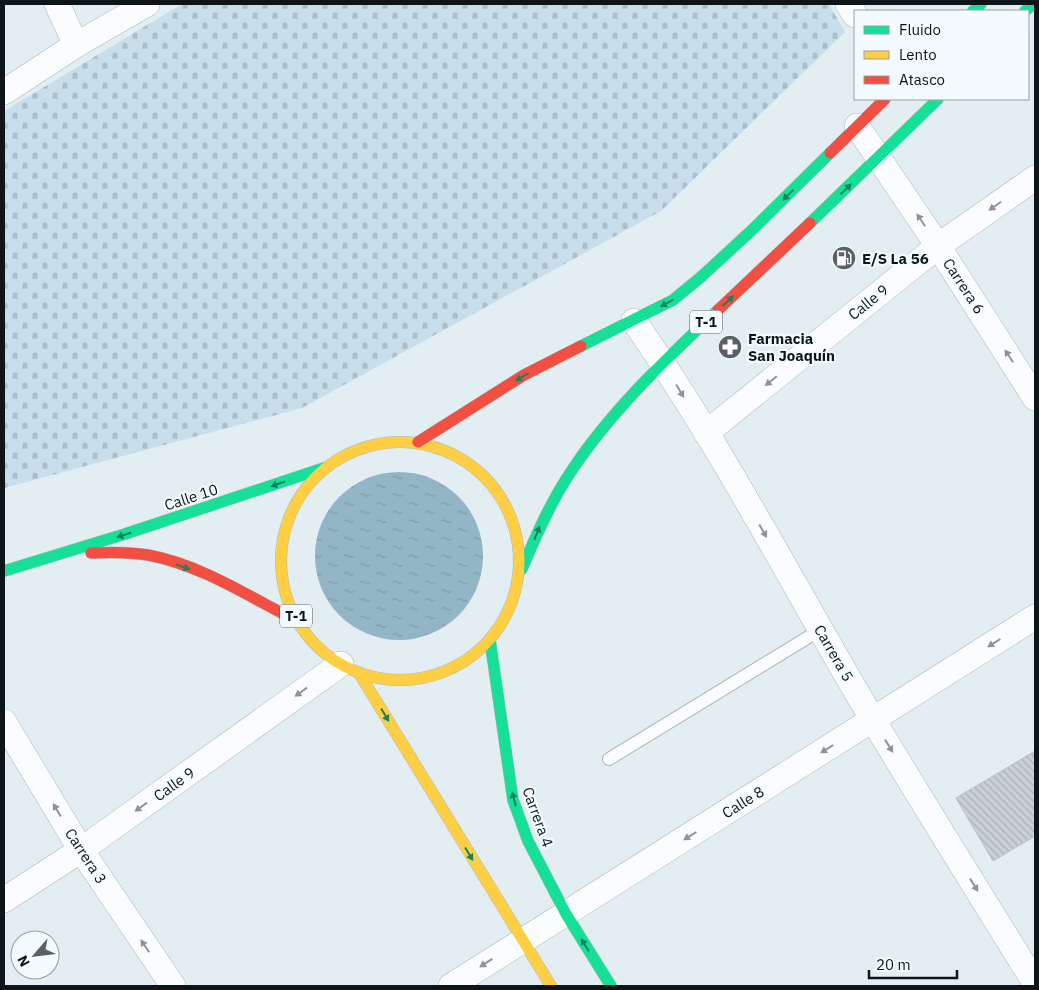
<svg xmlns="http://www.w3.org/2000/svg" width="1039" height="990" font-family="'IBM Plex Sans',sans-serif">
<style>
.cemetery{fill:url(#cemetery-stones)}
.water{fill:url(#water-ripples)}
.building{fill:url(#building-back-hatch);stroke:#b7c0c4}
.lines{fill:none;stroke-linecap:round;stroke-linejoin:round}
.lane-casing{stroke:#afb8bb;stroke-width:14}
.street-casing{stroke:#afb8bb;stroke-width:26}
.fast-casing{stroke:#afb8bb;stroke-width:12}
.slow-casing{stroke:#afb8bb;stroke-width:12}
.jam-casing{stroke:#afb8bb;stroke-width:12}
.lane{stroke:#fbfcfd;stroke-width:12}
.street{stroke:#fbfcfd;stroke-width:25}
.fast{stroke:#16e098;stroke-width:11}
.slow{stroke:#ffcf43;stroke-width:11}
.jam{stroke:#f24e42;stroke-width:11}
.oneway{fill:#12855e}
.oneway2{fill:#909496}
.labels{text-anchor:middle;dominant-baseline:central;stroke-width:4.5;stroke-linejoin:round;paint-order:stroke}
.shield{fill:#f3fbff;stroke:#535a5d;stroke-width:1}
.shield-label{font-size:14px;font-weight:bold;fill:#0e1518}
.poi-label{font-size:15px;font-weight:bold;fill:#0e1518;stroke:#f3fbff;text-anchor:start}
.street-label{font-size:15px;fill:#0e1518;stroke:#f3fbff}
</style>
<defs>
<pattern id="cemetery-stones" width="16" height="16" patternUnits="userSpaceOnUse" patternTransform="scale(1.25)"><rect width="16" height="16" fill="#c8dfeb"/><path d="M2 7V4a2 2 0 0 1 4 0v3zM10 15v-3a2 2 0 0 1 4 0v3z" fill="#abbec9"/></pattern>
<pattern id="water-ripples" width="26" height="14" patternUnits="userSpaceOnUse" patternTransform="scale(1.25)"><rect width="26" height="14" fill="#93b6c6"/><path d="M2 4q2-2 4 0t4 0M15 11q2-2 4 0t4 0" fill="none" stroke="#7e9ca9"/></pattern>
<pattern id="building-back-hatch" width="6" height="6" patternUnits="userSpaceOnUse" patternTransform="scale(1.25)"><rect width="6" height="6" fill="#c9d1d6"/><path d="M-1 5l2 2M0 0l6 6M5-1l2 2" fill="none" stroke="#abb3b7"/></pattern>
</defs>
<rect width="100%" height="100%" fill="#e3eef3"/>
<path class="cemetery" d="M182,4H829L845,32L661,211L302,408L4,488V111Z"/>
<circle class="water" cx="399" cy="556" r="84"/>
<path class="building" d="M1035,751V836L993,861L956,798Z"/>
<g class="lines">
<g class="lane-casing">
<path id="lane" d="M609,759L820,630"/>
</g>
<g class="street-casing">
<g id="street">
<path d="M57,4L76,45"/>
<path d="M848,4L855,15"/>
<path d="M4,92L76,45L147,4"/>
<path d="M857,126L938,246L1035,398"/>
<path d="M634,321C714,436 780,560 850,681C910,783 973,883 1035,983"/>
<path d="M706,433L938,246L1035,178"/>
<path d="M4,722L81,850L173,986"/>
<path d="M4,900L81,850L341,664"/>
<path d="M451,986L1035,617"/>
</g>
</g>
<g class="fast-casing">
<g id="fast">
<path d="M973,11L981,4"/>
<path d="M1025,11L1033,4"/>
<path d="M810,223L938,99"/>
<path d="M581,346L673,300L701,277L752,230L830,153"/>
<path d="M522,569C536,535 551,501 572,470C612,410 665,360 718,310"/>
<path d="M4,571L125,534L324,468"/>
<path d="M490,640L513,800L528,841L566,914L611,986"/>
</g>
</g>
<g class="slow-casing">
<g id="slow">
<circle cx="400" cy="561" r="119"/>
<path d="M359,673L551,986"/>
</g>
</g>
<g class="jam-casing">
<g id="jam">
<path d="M830,153L885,99"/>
<path d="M718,310L810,223"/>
<path d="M418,442L524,375L581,346"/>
<path d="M91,553C110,552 130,552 148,555C202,565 251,598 299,622"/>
</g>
</g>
<use href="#lane" class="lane"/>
<use href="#street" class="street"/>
<use href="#fast" class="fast"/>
<use href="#slow" class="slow"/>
<use href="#jam" class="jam"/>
</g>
<defs><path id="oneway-solid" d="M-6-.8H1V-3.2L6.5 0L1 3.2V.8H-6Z" transform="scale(1.25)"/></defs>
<g class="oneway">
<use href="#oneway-solid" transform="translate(846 189) rotate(-44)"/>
<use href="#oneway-solid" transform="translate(788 195) rotate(135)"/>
<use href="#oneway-solid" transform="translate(728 301) rotate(-44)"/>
<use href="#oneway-solid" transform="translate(667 303) rotate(151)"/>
<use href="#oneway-solid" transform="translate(522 377) rotate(150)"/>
<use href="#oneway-solid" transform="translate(278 484) rotate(161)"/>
<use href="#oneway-solid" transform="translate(537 533) rotate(-68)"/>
<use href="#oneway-solid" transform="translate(124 535) rotate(162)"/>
<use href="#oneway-solid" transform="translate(183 567) rotate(20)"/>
<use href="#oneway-solid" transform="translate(385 715) rotate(59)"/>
<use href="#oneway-solid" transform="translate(514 799) rotate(-104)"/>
<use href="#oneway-solid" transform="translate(469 854) rotate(59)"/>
<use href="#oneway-solid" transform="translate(585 945) rotate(-122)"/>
</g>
<g class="oneway2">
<use href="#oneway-solid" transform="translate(995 206) rotate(145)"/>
<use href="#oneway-solid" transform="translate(921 220) rotate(-124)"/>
<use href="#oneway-solid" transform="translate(1009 356) rotate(-123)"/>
<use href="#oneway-solid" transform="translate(771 381) rotate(141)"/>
<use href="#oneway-solid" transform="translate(680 391) rotate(59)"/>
<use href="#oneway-solid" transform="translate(763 531) rotate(60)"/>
<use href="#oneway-solid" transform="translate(994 643) rotate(148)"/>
<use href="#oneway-solid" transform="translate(301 692) rotate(144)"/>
<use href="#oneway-solid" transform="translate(889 746) rotate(58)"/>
<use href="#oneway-solid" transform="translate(827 749) rotate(148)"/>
<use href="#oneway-solid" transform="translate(141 807) rotate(144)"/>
<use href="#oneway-solid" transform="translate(57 810) rotate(-121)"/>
<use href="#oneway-solid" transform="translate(690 836) rotate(148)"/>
<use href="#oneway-solid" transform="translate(974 885) rotate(58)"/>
<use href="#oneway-solid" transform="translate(145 946) rotate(-124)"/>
<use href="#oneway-solid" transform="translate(486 963) rotate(147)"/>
</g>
<defs>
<g id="fuel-disc" transform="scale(1.25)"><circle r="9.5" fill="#596165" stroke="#f3fbff"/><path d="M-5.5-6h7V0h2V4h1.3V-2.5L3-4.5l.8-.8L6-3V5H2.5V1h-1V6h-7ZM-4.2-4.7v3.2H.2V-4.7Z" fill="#fff"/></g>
<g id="pharmacy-disc" transform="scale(1.25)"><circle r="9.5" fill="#596165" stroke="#f3fbff"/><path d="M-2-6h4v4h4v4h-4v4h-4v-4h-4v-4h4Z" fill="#fff"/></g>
</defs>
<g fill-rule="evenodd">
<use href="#fuel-disc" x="844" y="258"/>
<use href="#pharmacy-disc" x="730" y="347"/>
</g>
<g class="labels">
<g class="shield">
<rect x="690" y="310.5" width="32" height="23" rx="4"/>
<rect x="280" y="604.5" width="32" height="23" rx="4"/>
</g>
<g class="shield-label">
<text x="706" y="322">T-1</text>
<text x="296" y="616">T-1</text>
</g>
<g class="poi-label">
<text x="862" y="258">E/S La 56</text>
<text x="748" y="338">Farmacia<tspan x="748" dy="17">San Joaquín</tspan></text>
</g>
<g class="street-label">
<text transform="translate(964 286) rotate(57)">Carrera 6</text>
<text transform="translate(868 302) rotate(-39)">Calle 9</text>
<text transform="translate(191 497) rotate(-18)">Calle 10</text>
<text transform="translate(834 653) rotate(60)">Carrera 5</text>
<text transform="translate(174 784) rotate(-36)">Calle 9</text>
<text transform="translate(743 802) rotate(-32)">Calle 8</text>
<text transform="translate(538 817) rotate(70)">Carrera 4</text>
<text transform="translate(86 856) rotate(57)">Carrera 3</text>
</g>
</g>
<rect width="1039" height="990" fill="none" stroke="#0e1518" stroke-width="10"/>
<rect x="854" y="10" width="175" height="90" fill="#f3fbff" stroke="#979fa3"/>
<rect x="864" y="26" width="25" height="8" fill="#16e098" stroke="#979fa3"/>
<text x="899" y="35" font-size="15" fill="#0e1518">Fluido</text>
<rect x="864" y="51" width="25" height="8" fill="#ffcf43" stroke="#979fa3"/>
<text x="899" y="60" font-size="15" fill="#0e1518">Lento</text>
<rect x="864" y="76" width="25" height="8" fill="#f24e42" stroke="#979fa3"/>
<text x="899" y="85" font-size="15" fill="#0e1518">Atasco</text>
<g transform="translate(35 955) rotate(242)"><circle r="24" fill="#f3fbff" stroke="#979fa3"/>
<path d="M0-4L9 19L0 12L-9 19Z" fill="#596165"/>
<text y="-8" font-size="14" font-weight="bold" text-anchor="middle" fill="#0e1518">N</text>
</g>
<path d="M869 970v8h88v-8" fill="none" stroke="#0e1518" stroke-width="2.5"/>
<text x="876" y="970" font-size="15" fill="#0e1518" stroke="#f3fbff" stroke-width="4" paint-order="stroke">20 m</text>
</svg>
